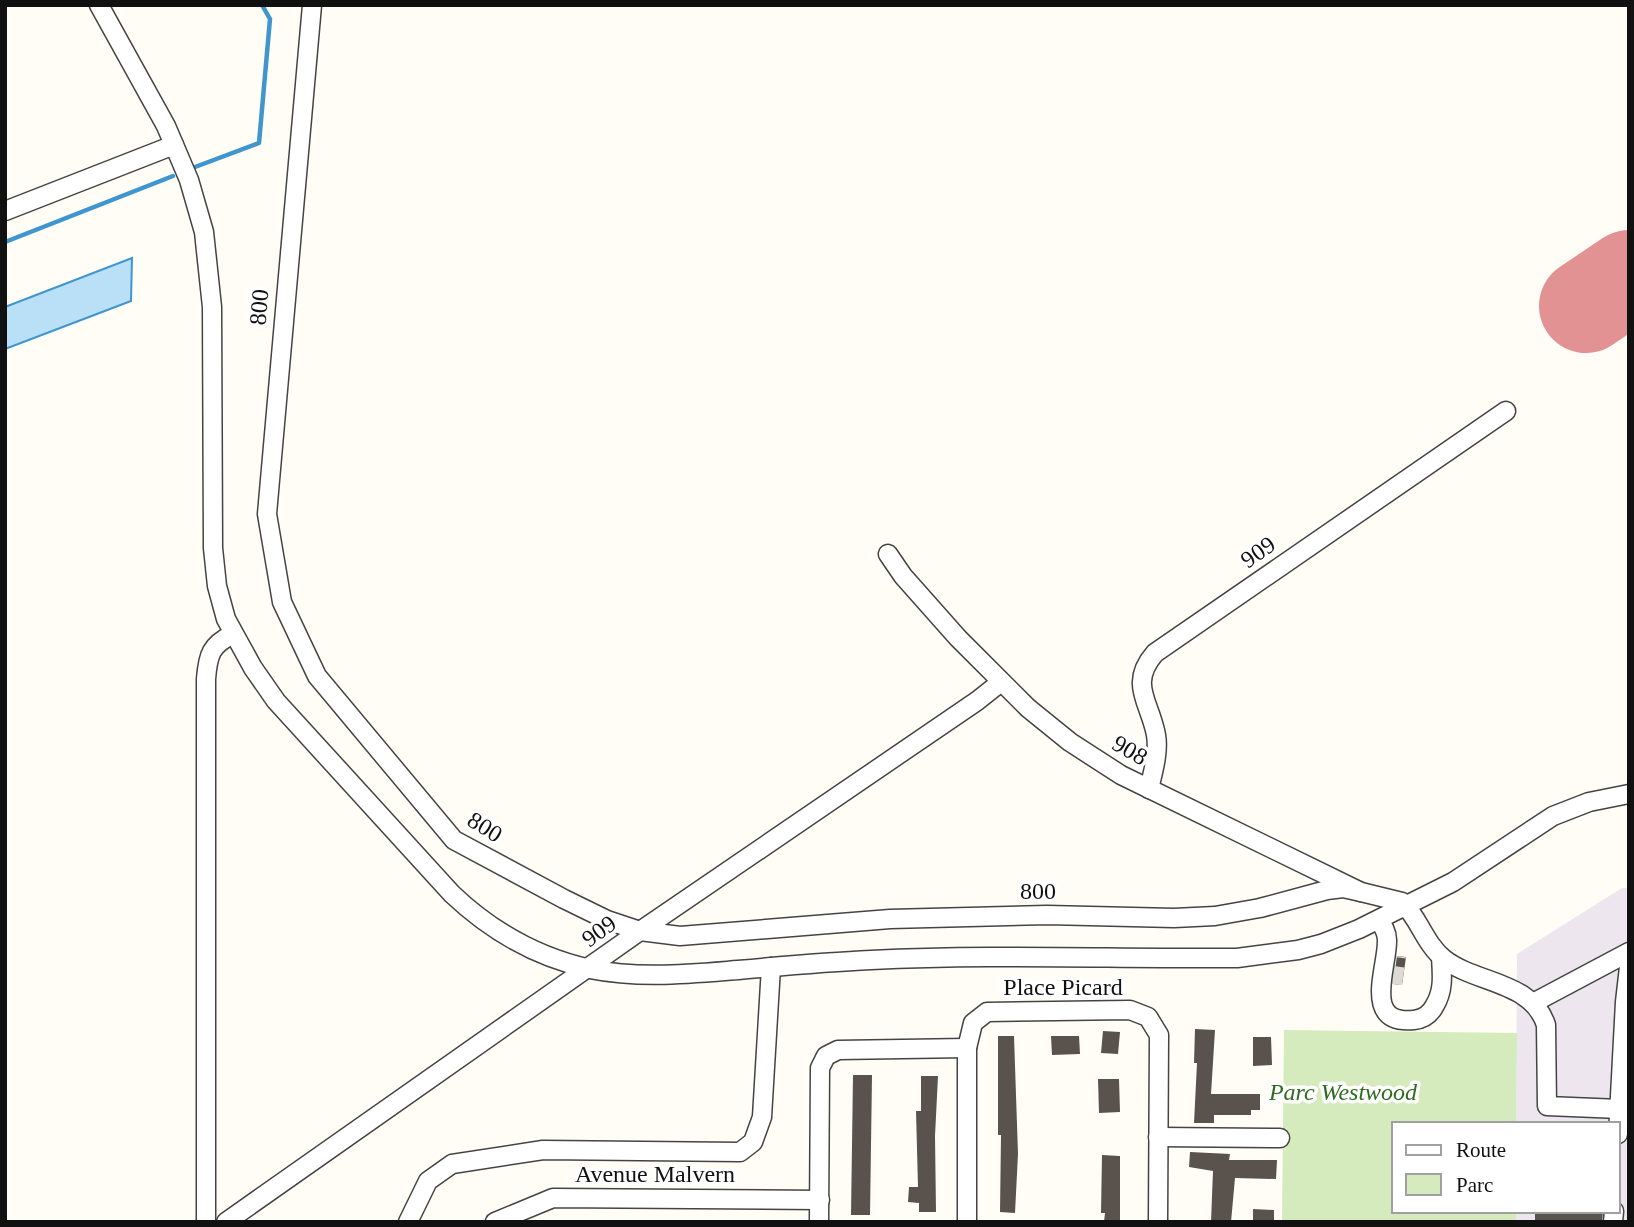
<svg xmlns="http://www.w3.org/2000/svg" width="1634" height="1227" font-family="Georgia,serif">
<style>
.industrial{fill:#eee6ef}
.green{fill:#d5ebbd}
.water{fill:#b9e0f7;stroke:#3f96cf;stroke-width:2}
.lines{fill:none;stroke-linecap:round;stroke-linejoin:round}
.stream{stroke:#3f96cf;stroke-width:4.5}
.runway{stroke:#e29292;stroke-width:94}
.building{fill:#5a524d}
.minor-tunnel{stroke:#dbdad3;stroke-width:18;stroke-dasharray:18 9;stroke-linecap:butt}
.minor-casing{stroke:#444;stroke-width:21}
.minor{stroke:#fff;stroke-width:18}
.labels{text-anchor:middle;dominant-baseline:central;stroke-width:7;stroke-linejoin:round;paint-order:stroke}
.street-label{font-size:24px;fill:#111;stroke:#fff}
.park-label{font-size:24px;font-style:italic;fill:#2f6b1f;stroke:#fff}
</style>
<rect width="100%" height="100%" fill="#fffdf5"/>
<path class="industrial" d="M1622,888H1629V1222H1516V1211H1618V1124H1516L1517,954Z"/>
<path class="green" d="M1284,1030L1517,1033L1516,1124H1394V1211H1516V1222H1282Z"/>
<path class="water" d="M132,258L131,301L5,349V307Z"/>
<g class="lines">
<g class="stream">
<path d="M195,167L259,143L270,19L262,5"/>
<path d="M5,242L173,176"/>
</g>
<path class="runway" d="M1586,306L1629,277"/>
</g>
<g class="building">
<path d="M1397,956L1406,957L1402,985L1393,984Z"/>
<path d="M1195,1029L1215,1030L1211,1094H1260V1110H1251V1115H1214V1123H1194L1197,1063H1194Z"/>
<path d="M1103,1031L1120,1032L1118,1054L1101,1053Z"/>
<path d="M998,1036H1014L1018,1154L1015,1213L1000,1212L1001,1135H998Z"/>
<path d="M1051,1036H1079L1080,1054L1052,1055Z"/>
<path d="M1253,1037H1271L1272,1065L1253,1066Z"/>
<path d="M853,1075H872L870,1215H851Z"/>
<path d="M921,1076H938L935,1136L936,1212H919V1203L908,1202L909,1187H918L916,1111H921Z"/>
<path d="M1098,1079H1119L1120,1112L1099,1113Z"/>
<path d="M1190,1152L1230,1154L1229,1160H1277L1276,1179L1235,1178L1231,1222H1211L1213,1171L1189,1167Z"/>
<path d="M1102,1155L1120,1156V1222H1104L1105,1213H1101Z"/>
<path d="M1253,1209L1274,1210V1222H1253Z"/>
<path d="M1535,1211H1603L1602,1222H1535Z"/>
</g>
<g class="lines">
<path class="minor-tunnel" d="M1393,984L1397,956"/>
<g class="minor-casing">
<g id="minor">
<path d="M99,5L166,126L189,180L204,232L212,307L213,548L217,586L226,619L253,668L276,701L452,894C492,932 536,957 590,969C640,979 688,974 738,970C782,966 826,962 871,960C993,954 1115,959 1237,958L1298,950L1321,944L1359,929L1453,882L1553,816L1589,802L1629,794"/>
<path d="M312,5L267,514L282,602L317,676L454,840L564,899L607,920L640,931L680,936L890,919L1047,915L1174,918L1215,916L1260,908L1327,890L1343,888L1361,892"/>
<path d="M5,211L174,145"/>
<path d="M888,554L903,576L958,638L1028,708L1070,742L1121,775L1361,892L1402,902C1419,918 1425,944 1444,959C1476,984 1532,981 1546,1025L1547,1106L1620,1109"/>
<path d="M1149,789C1153,772 1159,752 1156,735C1150,702 1128,684 1155,653L1506,411"/>
<path d="M1379,920C1383,926 1387,932 1387,940C1388,967 1361,1025 1414,1020C1424,1019 1431,1013 1435,1005C1444,990 1442,974 1441,957"/>
<path d="M1533,1003L1629,952"/>
<path d="M1618,1134L1625,1002L1629,967"/>
<path d="M1158,1137L1280,1138"/>
<path d="M206,1222V679C208,654 211,645 233,634"/>
<path d="M226,1222L640,931L977,701L1001,682"/>
<path d="M408,1222L428,1181L452,1164L543,1150L740,1152L753,1142L762,1117L771,967"/>
<path d="M495,1222L553,1198L820,1200"/>
<path d="M819,1222L820,1068L826,1056L838,1050L967,1048"/>
<path d="M967,1222V1048L973,1023L987,1012L1130,1010L1148,1017L1159,1035L1158,1222"/>
<path d="M1613,1222L1614,1211"/>
</g>
</g>
<use href="#minor" class="minor"/>
</g>
<g class="labels">
<g class="street-label">
<text transform="translate(259 307) rotate(-85)">800</text>
<text transform="translate(1258 552) rotate(-35)">909</text>
<text transform="translate(1130 750) rotate(30)">908</text>
<text transform="translate(485 827) rotate(32)">800</text>
<text x="1038" y="891">800</text>
<text transform="translate(599 931) rotate(-36)">909</text>
<text x="1063" y="987">Place Picard</text>
<text x="655" y="1174">Avenue Malvern</text>
</g>
<g class="park-label">
<text x="1343" y="1092">Parc Westwood</text>
</g>
</g>
<rect width="1634" height="1227" fill="none" stroke="#111111" stroke-width="14"/>
<rect x="1392" y="1122" width="228" height="91" fill="#ffffff" stroke="#a0a0a0" stroke-width="2"/>
<rect x="1406" y="1145" width="35" height="10" fill="#ffffff" stroke="#a0a0a0" stroke-width="2"/>
<text x="1456" y="1157" font-size="21" fill="#111111">Route</text>
<rect x="1406" y="1174" width="35" height="21" fill="#d5ebbd" stroke="#a0a0a0" stroke-width="2"/>
<text x="1456" y="1192" font-size="21" fill="#111111">Parc</text>
</svg>
